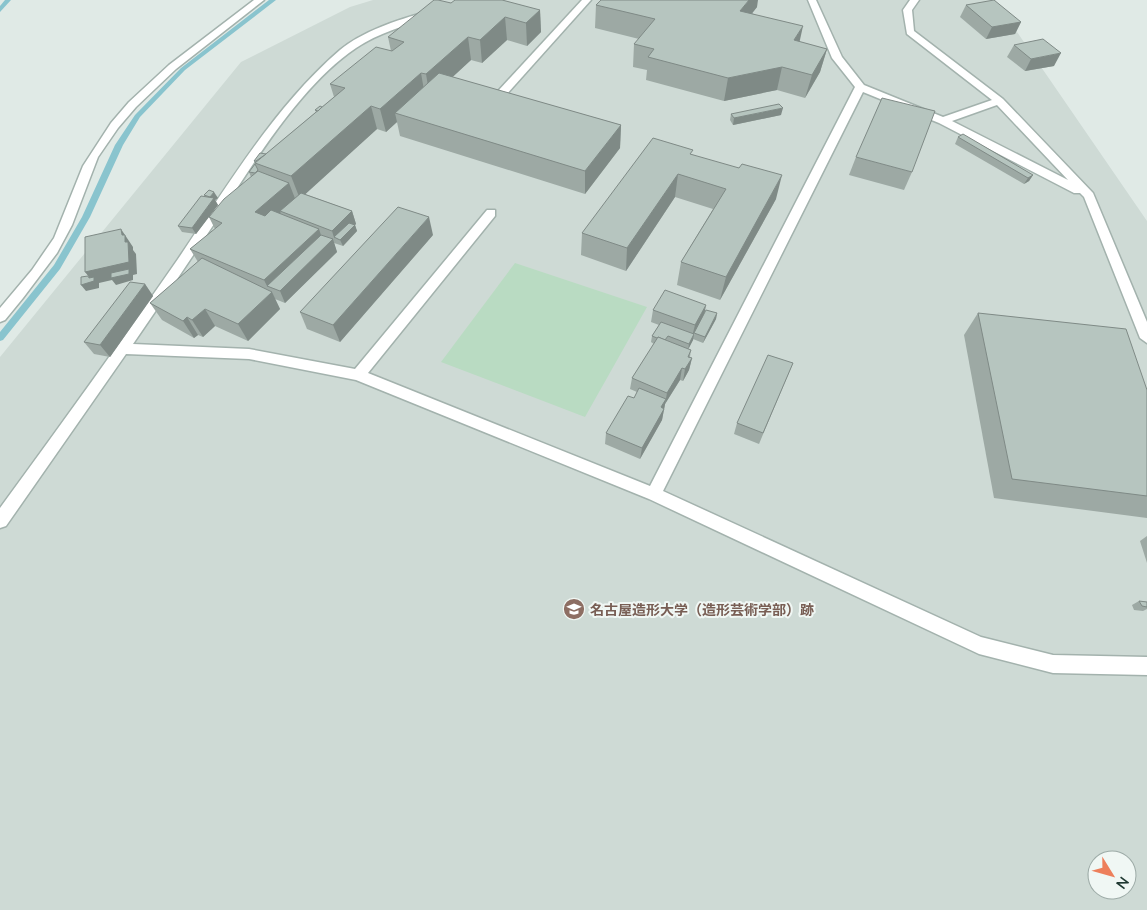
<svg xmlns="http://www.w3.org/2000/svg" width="1147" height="910" font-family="Lato,'Noto Sans JP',sans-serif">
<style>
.built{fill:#cedad5;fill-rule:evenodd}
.green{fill:#b9dbc2}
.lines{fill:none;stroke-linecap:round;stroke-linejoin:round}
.stream{fill:#89c4ce;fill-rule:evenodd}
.lane-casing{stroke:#a3b2ad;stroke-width:3}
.street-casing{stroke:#a3b2ad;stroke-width:3}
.lane{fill:#fff;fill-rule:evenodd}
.street{fill:#fff;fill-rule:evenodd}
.wall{fill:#9da9a4}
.shaded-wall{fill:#7f8a86}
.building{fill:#b6c5bf;stroke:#7f8a86}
.labels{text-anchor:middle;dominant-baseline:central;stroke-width:4;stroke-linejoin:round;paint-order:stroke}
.education-label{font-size:14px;font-weight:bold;fill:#785e54;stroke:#f0f7f4;text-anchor:start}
</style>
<rect width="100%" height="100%" fill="#e0eae6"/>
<path class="built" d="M373,0H995L1147,221V910H0V357L241,62L350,7ZM1097,860H1127V890H1097Z"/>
<path class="green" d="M515,263L647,307L585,417L441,362Z"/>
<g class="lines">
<g class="stream">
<path d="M5,0H11L0,12V6Z"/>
<path d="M269,0H276L185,70L140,117L123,145L90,217L60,269L3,340L0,341V332L54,265L82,217L115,145L135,115L181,68Z"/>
</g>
<g class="lane-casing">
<g id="lane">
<path d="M582,0H591L506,95H498V91Z"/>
<path d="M808,0H816L842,57L864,85L943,117L992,100L907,34L903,10L910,0H919L912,10L914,31L1003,99L1093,193L1147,322V343L1140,338L1084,197L1080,193H1074L939,123L863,92L663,491L981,637L1053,655L1147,657V675L1053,673L979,654L649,499L356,380L249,359L126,354L6,526L0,528V508C60,426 120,343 178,259C227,187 273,108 340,50C363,31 397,20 426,12L429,13V17C405,26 378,33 356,48C301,85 254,162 218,218C190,260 162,302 133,344L249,349L355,369L487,210H495V216L368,373L650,486L855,87L832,58ZM997,105L1068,180L952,121Z"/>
</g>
</g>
<g class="street-casing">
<path id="street" d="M254,0H264L176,69L136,107L118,128L98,157L72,225L57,253L23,298L5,320L0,322V308L32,270L54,238L83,166L111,123L129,102L169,65Z"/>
</g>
<use href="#lane" class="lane"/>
<use href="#street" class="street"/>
</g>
<g class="wall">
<path d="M451,3L540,10L541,32L527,46L507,40L482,63L471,60L452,77L621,125L620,148L585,194L400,136L397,122L386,132L377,129L305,194L352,211L356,224L355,225L357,231L343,246L334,243L337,252L285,303L275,299L280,309L248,341L215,326L203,337L198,335L194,338L162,320L150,303L198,262L190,249L215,229L209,217L251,177L249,172L255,164L254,161L266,154L316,112L315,110L322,107L334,97L330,84L391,51L388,37Z"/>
<path d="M596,5L757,7L752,13L799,42L827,49L820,72L805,98L777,90L724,101L646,80L647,70L633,67L634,44L639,39L595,28Z"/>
<path d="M966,5L1021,22L1015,34L986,39L960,17Z"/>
<path d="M1014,45L1054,66L1025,71L1007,57Z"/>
<path d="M731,114L781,115L733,125L730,120Z"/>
<path d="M958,137L1033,175L1029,181L1024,184L955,144Z"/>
<path d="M693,155L776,199L720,300L677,285L681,262L713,209L675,197L626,271L581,255L582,233Z"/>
<path d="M856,157L912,172L904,190L849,175Z"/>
<path d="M204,195L218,198L215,200L218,205L196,234L182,232L178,226L205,197Z"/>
<path d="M433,235L340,342L307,329L300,312Z"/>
<path d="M145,284L153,296L110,357L94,354L84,342Z"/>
<path d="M653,310L704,314L717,313L716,319L703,343L693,339L695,332L694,334L693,340L688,349L691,350L690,357L692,358L689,370L683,381L680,380L665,404L662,420L640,459L605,444L606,433L634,398L637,392L630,389L632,378L654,344L651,342L652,336L659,325L651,322Z"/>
<path d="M978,313L1147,390V518L994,498L964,335Z"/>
<path d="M793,363L759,444L734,434L737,423Z"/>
<path d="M1147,536V563L1140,541Z"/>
<path d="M1139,601L1147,602V609L1143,611L1134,610L1132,605Z"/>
</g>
<g class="shaded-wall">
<path d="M749,0H758L757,7L736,34L740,11Z"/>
<path d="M540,10L541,32L527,46L526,23Z"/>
<path d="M505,17L507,40L482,63L480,40Z"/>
<path d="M1021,22L1015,34L986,39L992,27Z"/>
<path d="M803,26L798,49L794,40Z"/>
<path d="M468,37L471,60L430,98L426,74Z"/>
<path d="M827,49L820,72L805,98L812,75Z"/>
<path d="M1061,53L1054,66L1025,71L1031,59Z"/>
<path d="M782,67L777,90L724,101L728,78Z"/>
<path d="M421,73L425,96L395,113L397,122L386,132L380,109Z"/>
<path d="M371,106L377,129L300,199L291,176Z"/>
<path d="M783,108L781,115L733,125L734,118Z"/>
<path d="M621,125L620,148L585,194V171Z"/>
<path d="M678,174L675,197L626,271L627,248Z"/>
<path d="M782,175L776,199L720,300L726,277Z"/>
<path d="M1033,175L1029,181L1024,184L1028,178Z"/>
<path d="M289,183L296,201L280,211L281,214L264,230L255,212Z"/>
<path d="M214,192L218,198L215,200L218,205L196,234L192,228L212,201L210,197Z"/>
<path d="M352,211L356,224L340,240L334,237L336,244L332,231Z"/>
<path d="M429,217L433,235L340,342L333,325Z"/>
<path d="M355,225L357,231L343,246L340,240Z"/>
<path d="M121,229L133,247V250L136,254L137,274L133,275V280L116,285L112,280L99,283V288L86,291L81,285L89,278V277L85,272L125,242L122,235Z"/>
<path d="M319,229L325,247L333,239L337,252L285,303L280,291L267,286L264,280Z"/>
<path d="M145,284L153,296L110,357L100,345Z"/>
<path d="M272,292L280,309L248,341L238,324Z"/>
<path d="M706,305L704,317L692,337L695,325Z"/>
<path d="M205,309L215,326L203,337L192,320Z"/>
<path d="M717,313L716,319L703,343L705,337Z"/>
<path d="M187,317L198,335L194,338L183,321Z"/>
<path d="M694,334L693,340L688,350L689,344Z"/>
<path d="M692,358L689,370L683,381L685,369Z"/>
<path d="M682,368L680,380L665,404L667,393Z"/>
<path d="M666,399L662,420L640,459L642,448L661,407Z"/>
</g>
<g class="building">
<path d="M434,0H438L451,3L455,0H502L540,10L526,23L505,17L480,40L468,37L426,74L421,73L380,109L371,106L291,176L255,163L345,88L330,84L376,47L392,51L404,42L388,37Z"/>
<path d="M601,0H749L740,11L803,26L794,40L827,49L812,75L782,67L728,78L648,57L654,49L634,44L655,19L596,5Z"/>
<path d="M994,0L1021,22L992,27L966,5Z"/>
<path d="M1043,39L1061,53L1031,59L1014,45Z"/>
<path d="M439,73L621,125L585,171L395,113Z"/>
<path d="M882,98L935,111L912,172L856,157Z"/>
<path d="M779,104L783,108L734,118L731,114Z"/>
<path d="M320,106L322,107L318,111L315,110Z"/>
<path d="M963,134L1033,175L1028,178L958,137Z"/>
<path d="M653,138L693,150L690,154L739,168L742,164L782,175L726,277L681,262L726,189L678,174L627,248L582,233Z"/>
<path d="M260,153L266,154L256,161H254Z"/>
<path d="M255,164L258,170L255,173L249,172Z"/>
<path d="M258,171L289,183L255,212L265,216L271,210L319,229L264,280L190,249L222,223L209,217L224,199Z"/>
<path d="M209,190L214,192L210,197L204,195Z"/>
<path d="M301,193L352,211L332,231L280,211Z"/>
<path d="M201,196L214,198L192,228L178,226Z"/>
<path d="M398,207L429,217L333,325L300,312Z"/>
<path d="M349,223L355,225L340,240L334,237Z"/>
<path d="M121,229L122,235H125V242H128L129,262L85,272V237Z"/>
<path d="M321,235L333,239L280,291L267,286Z"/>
<path d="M202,258L272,292L238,324L205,309L192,320L187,317L183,321L150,303Z"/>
<path d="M129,269V274L111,278V273Z"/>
<path d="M88,276L89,278L94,277V281L81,285V277Z"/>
<path d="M130,282L145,284L100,345L84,342Z"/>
<path d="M665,290L706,305L695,325L653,310Z"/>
<path d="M706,310L717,313L705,337L694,333Z"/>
<path d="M978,313L1126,329L1147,390V496L1012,479Z"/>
<path d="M661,322L694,334L689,344L668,336L665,340L658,337L657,338L652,336Z"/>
<path d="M658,337L691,350L688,357L692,358L685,369L682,368L667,393L632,378Z"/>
<path d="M768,355L793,363L763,433L737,423Z"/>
<path d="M639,388L666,399L661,407L664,409L642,448L606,433L628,396L634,398Z"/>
<path d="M1139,601L1147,602V607L1142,606Z"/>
</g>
<defs>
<g id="university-disc" transform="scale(1.125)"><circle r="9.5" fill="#8d6e63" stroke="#f0f7f4"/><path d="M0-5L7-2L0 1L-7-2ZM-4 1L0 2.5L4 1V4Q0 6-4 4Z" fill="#fff"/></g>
</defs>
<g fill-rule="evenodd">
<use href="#university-disc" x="574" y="609"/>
</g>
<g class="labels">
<g class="education-label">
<text x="590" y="609">名古屋造形大学（造形芸術学部）跡</text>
</g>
</g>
<g transform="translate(1112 875) rotate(127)"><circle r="24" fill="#f0f7f4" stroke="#9daba7"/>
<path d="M0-4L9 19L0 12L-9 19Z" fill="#ed7f5b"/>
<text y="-8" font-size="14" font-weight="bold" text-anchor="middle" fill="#213a33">N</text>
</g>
</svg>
